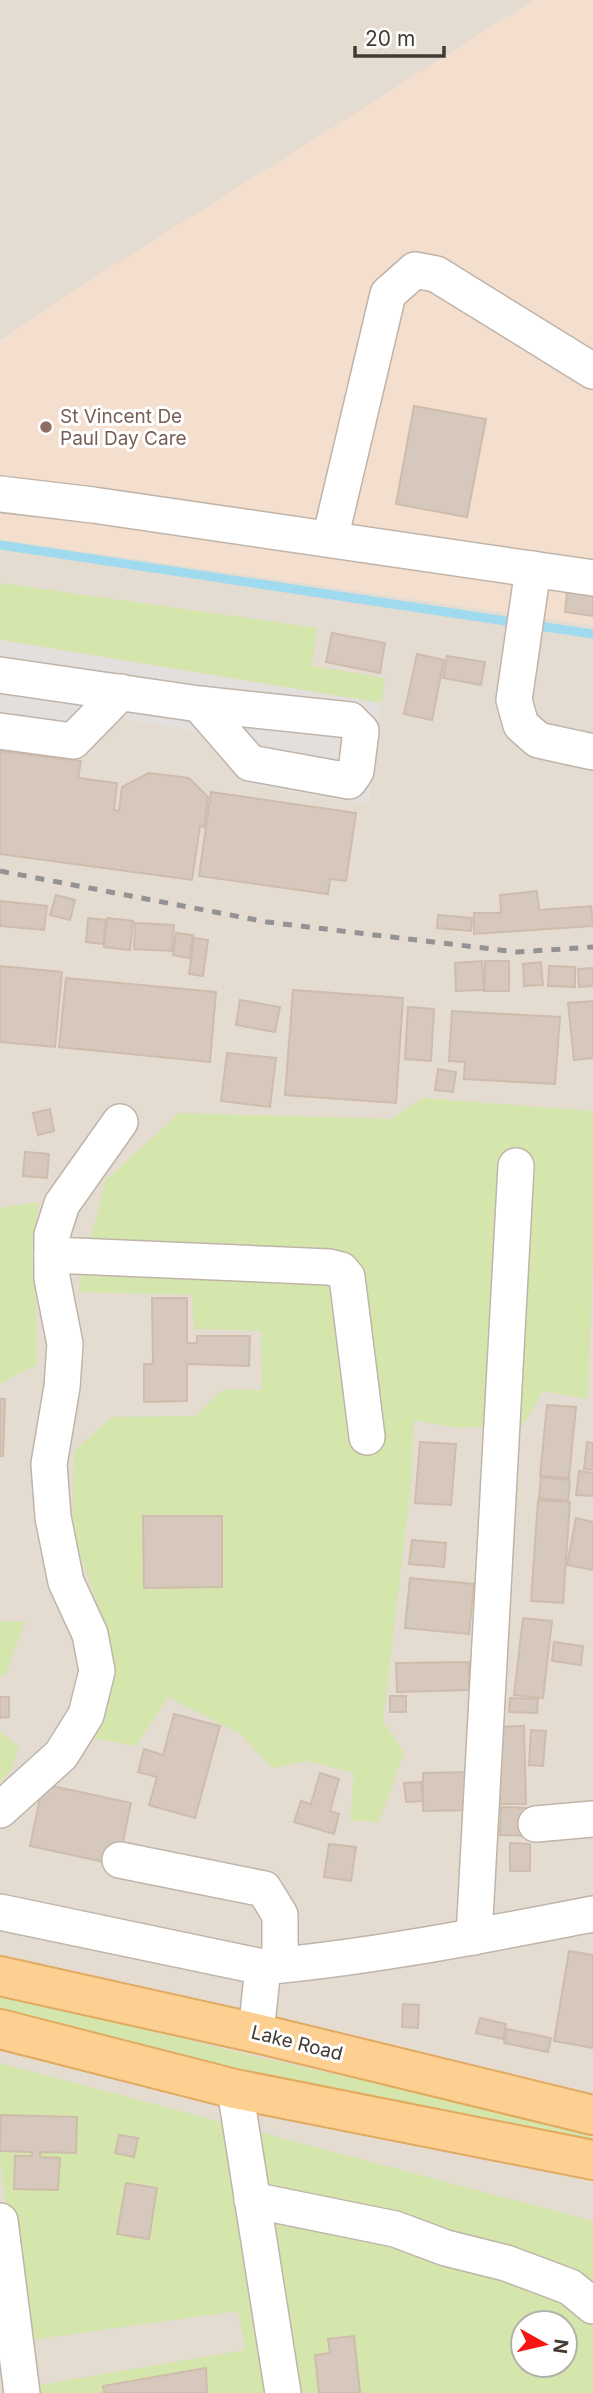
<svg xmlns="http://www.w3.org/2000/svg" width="593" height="2393" font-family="Inter,sans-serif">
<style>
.residential{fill:#e5dcd1;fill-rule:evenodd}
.commercial{fill:#f4dece}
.green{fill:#d4e6ab;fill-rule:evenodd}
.parking{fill:#e2dfdc}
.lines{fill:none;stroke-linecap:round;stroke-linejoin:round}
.stream{stroke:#9fdaef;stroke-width:9}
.building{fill:#d6c8bc;stroke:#cebcac;stroke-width:2}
.minor-casing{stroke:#c0b4a9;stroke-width:38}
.major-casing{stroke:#e2a960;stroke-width:42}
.minor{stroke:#fff;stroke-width:35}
.major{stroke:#fdcf90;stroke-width:38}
.rail{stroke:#939393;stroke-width:5;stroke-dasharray:9 9;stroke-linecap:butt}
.education-dot{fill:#8d6e63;stroke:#fff;stroke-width:2.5}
.labels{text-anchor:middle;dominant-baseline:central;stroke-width:6;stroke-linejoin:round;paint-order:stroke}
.education-label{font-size:19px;fill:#785e54;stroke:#fff;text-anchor:start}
.street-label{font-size:19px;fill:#433b33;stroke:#fff}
</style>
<rect width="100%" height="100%" fill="#f2ebe3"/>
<g class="residential">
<path d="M0,0H534L0,341Z"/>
<path d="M0,539L593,625V2393H0ZM523,2323H565V2365H523Z"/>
</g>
<path class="commercial" d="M534,0H593V625L0,539V342L56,302Z"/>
<g class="green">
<path d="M0,583L317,628L312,666L385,678L381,703L0,640Z"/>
<path d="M423,1098L593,1111V1260L588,1399L543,1391L523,1425L458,1428L414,1420L412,1475L383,1722L404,1752L379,1822L350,1820L354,1773L308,1761L272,1768L241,1734L168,1697L136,1746L86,1737L112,1645L72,1531L74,1451L112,1417L195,1416L224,1389L262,1390L261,1331L194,1329L192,1295L78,1292L105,1181L179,1113L392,1119Z"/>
<path d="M39,1202L34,1236L37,1364L0,1384V1208Z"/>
<path d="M0,1621L25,1622L6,1673L0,1677Z"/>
<path d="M0,1731L19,1747L12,1769L0,1782Z"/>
<path d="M0,1994L249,2055L593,2132V2147L397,2108L0,2017Z"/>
<path d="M0,2063L593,2221V2393H28L27,2387L245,2350L238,2311L23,2341L0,2161ZM523,2323H565V2365H523Z"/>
</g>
<path class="parking" d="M0,640L381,703L369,804L250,785L195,731L124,719L102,732L94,754L0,742Z"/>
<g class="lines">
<g class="stream">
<path d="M0,545L519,623"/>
<path d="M532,625L593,634"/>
</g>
</g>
<g class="building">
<path d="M414,406L486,419L467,517L396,504Z"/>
<path d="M567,592L593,596V616L565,612Z"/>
<path d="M332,633L385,643L380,673L326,662Z"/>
<path d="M417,654L444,660L432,720L404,714Z"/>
<path d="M447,656L485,662L481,685L443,678Z"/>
<path d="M0,751L81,761L78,778L117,783L114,810L119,811L122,787L149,773L189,778L208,797L204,827L200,826L192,880L0,854Z"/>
<path d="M211,792L356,813L346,881L330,879L328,894L199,876Z"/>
<path d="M537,891L539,910L591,906L593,926L474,934V913H501L500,895Z"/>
<path d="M56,895L75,900L70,920L50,915Z"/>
<path d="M0,901L47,906L44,930L0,926Z"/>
<path d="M438,915L472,918L471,931L437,928Z"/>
<path d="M88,918L106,920L103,944L86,942Z"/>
<path d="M107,918L133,921L130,950L104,947Z"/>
<path d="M135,923L174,925L172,951L134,949Z"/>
<path d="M176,933L193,935L189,958L173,955Z"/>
<path d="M194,938L208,940L203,976L189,974Z"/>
<path d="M482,961L484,990L456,991L455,963Z"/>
<path d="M485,961H509V991H484Z"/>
<path d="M541,962L543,985L524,986L523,964Z"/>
<path d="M0,966L62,972L55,1047L0,1042Z"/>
<path d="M549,966L575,967V987L548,986Z"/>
<path d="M593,968V986L579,987L578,969Z"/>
<path d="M66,978L216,992L210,1062L59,1047Z"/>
<path d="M293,990L403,998L396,1103L285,1095Z"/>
<path d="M240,1000L280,1007L275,1032L236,1025Z"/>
<path d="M593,1001V1058L574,1060L568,1003Z"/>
<path d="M408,1007L434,1009L431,1061L405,1059Z"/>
<path d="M452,1011L560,1017L555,1084L464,1079L465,1062L449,1061Z"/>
<path d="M227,1053L276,1058L270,1107L221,1101Z"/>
<path d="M438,1069L456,1072L453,1092L435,1090Z"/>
<path d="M50,1109L54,1131L38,1135L33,1113Z"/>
<path d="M25,1152L49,1154L47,1178L23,1176Z"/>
<path d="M152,1298H187V1343H197V1336H250L249,1366L187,1364V1401L144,1402V1364H153Z"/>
<path d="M0,1399H5L3,1456H0Z"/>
<path d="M547,1405L576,1407L569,1478L540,1476Z"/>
<path d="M420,1442L456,1444L451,1505L415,1503Z"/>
<path d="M587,1442L593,1443V1470L584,1469Z"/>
<path d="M579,1471L593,1473V1496L576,1495Z"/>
<path d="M541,1477L570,1480L568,1501L539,1498Z"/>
<path d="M538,1500L570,1502L563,1603L531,1601Z"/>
<path d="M143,1516H222V1587L144,1588Z"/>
<path d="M576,1518L593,1522V1570L567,1565Z"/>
<path d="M412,1540L446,1543L444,1567L409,1564Z"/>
<path d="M410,1578L474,1584L469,1634L405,1628Z"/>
<path d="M523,1618L552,1621L543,1698L514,1695Z"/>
<path d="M554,1642L583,1646L581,1665L552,1661Z"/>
<path d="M469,1662V1690L397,1692L396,1663Z"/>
<rect x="390" y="1696" width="16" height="16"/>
<path d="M0,1697H9V1717L0,1718Z"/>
<path d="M510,1698L538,1699L537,1713L509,1712Z"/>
<path d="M174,1714L220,1726L195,1818L149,1805L157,1777L138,1772L144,1749L163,1755Z"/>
<path d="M524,1726L526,1804H498L497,1727Z"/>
<path d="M531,1730L546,1731L543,1766L529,1765Z"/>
<path d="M471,1772V1810L423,1811V1773Z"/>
<path d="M320,1773L339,1779L330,1811L339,1814L334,1834L294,1822L301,1801L311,1804Z"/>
<path d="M421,1782L423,1801L406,1802L404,1783Z"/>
<path d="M43,1784L131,1803L118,1865L30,1846Z"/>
<path d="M501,1807L529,1808L528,1836L500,1835Z"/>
<path d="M510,1843L530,1844V1871H510Z"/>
<path d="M329,1844L356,1847L351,1881L324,1877Z"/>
<path d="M569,1951L593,1955V2048L554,2041Z"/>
<path d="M403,2004L419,2005L418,2028L402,2027Z"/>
<path d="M480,2018L506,2024L503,2039L476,2033Z"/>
<path d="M507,2029L551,2038L548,2052L504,2043Z"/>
<path d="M1,2115L77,2117L76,2153L40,2152V2157L60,2158L58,2190L14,2189L15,2156H32V2152L0,2151Z"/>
<path d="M119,2135L138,2138L134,2157L115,2153Z"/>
<path d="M126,2183L157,2188L149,2239L117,2234Z"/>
<path d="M354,2336L360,2393H319L315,2355L330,2353L328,2339Z"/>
<path d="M206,2368L207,2393H104L103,2386Z"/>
</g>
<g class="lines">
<g class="minor-casing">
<g id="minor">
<path d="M0,494L93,505L593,578"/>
<path d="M330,539L388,294L415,270L436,274L593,371"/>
<path d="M533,569L514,700L521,725L538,740L593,752"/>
<path d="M0,675L199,704L350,720L361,731L356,771L349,781L250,763L199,704"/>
<path d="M0,731L73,741L121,692"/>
<path d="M52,1255L329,1267L341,1270L347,1277L367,1437"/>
<path d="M0,1810L61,1755L86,1715L97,1671L90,1634L66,1582L53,1517L49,1464L62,1387L65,1344L52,1278V1235L62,1204L120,1122"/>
<path d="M536,1824L593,1819"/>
<path d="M120,1860L264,1889L280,1915V1965"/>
<path d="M0,1912L263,1967"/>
<path d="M474,1937L516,1166"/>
<path d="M256,2033L263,1967C374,1957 484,1935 593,1914"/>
<path d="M235,2089L283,2393"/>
<path d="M252,2200L395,2229L446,2248L506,2263L570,2287L593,2306"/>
<path d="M0,2221L22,2393"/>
</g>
</g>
<g class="major-casing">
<g id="major">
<path d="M0,1976L256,2033L593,2115"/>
<path d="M0,2029L235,2089L593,2160"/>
</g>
</g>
<use href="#minor" class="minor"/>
<use href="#major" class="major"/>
<path class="rail" d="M0,871L267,922L517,952L593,947"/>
</g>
<circle class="education-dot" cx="46" cy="427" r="7"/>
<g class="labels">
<g class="education-label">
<text x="60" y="416">St Vincent De<tspan x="60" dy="22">Paul Day Care</tspan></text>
</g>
<g class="street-label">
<text transform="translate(297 2043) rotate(14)">Lake Road</text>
</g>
</g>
<g transform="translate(544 2344) rotate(98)"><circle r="33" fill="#ffffff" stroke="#b4b1ad" stroke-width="2"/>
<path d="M0-5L12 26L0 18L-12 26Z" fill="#f81513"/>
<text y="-10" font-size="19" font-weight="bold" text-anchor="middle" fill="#433b33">N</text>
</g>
<path d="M355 46v10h89v-10" fill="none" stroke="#433b33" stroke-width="3.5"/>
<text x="365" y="46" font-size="21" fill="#433b33" stroke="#ffffff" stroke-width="5" paint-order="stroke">20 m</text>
</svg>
